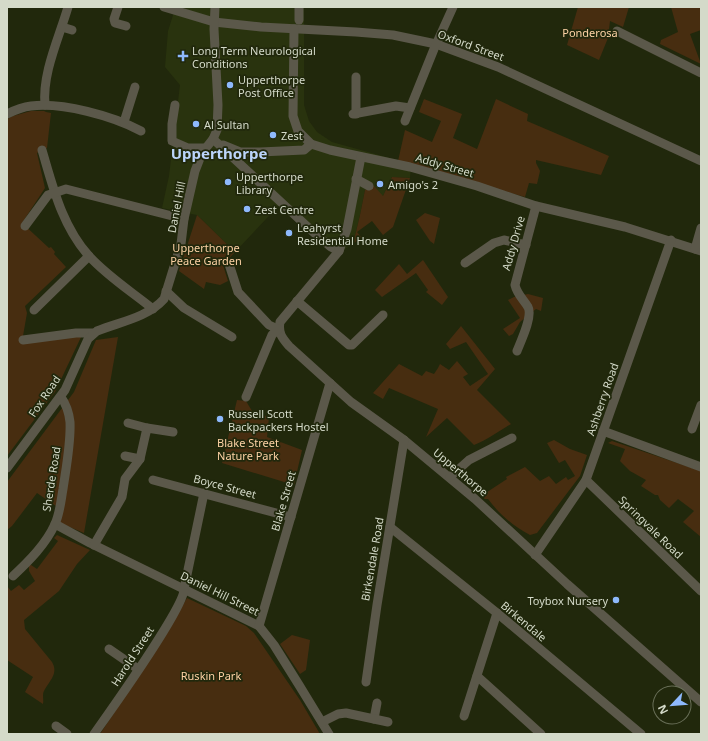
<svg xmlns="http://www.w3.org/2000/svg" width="708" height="741" font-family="'Noto Sans',sans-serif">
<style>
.built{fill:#29330e}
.green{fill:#472d10}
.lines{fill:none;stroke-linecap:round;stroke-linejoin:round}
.minor{stroke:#5b584a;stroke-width:9}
.poi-dot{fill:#8eb9fc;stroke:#21280c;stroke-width:1.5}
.labels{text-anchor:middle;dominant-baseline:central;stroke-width:3.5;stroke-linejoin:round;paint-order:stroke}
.park-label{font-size:11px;fill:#fdd2a5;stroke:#21280c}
.street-label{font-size:11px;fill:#d4dac9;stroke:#21280c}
.poi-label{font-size:11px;fill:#d4dac9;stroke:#21280c;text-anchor:start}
.district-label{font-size:15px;font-weight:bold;fill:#bbd4fa;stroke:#21280c}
</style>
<rect width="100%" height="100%" fill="#21280c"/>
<path class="built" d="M157,7H304V105L309,121L317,132L332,142L411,164L410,178L392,177L383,196L365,190L360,215L353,244L345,249L334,247L283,201L235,252L197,215L162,208L169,176L180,85L165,67L168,31L174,12Z"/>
<g class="green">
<path d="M578,7H629L623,27L610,21L608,38L599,60L567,45Z"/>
<path d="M671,7H701V30L690,34L701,64L660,44L661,40L678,32Z"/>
<path d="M424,99L462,114L453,138L477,149L496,99L528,114L527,121L609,156L601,175L536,160V163L540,171L537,184L529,183L525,197L398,161L405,130L432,142L441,121L419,112Z"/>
<path d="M31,111H44L46,112L51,113L47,148L37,153L45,188L22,223L49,248L51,247L55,252L54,254L66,267L25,306L27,313L23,336L82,335L55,392L7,456V119L13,116Z"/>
<path d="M392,177L410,178L393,227L383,235L372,221L357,232L361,237L353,244L360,215L365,190L373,185L383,196Z"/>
<path d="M425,213L440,218L434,244L430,241L416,220Z"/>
<path d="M197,215L235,252L223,265L228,281L220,285L206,282L204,289L179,271Z"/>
<path d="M423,260L448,297L442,305L426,292L428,290L416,273L382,297L375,290L399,264L407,274Z"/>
<path d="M528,294L543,298L541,311L536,309L520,322L513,334L509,336L503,329L520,318L508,300L514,297Z"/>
<path d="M461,326L495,369L477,390L511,424C499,431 487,440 474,445L447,418L426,437L438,409L389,388L383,399L373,393L399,364L422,376L426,371L434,374L438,368L440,364L449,370L457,361L468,374L463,377L470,386L488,374L466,342L450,349L446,344Z"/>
<path d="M118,337L84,533L60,523L56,506L37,493L12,526L7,530V482L74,392L96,340Z"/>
<path d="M237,400L246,401L252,411L269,417L267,437L302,450L294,485L222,463Z"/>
<path d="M554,440L570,449L587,455L580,476L537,533L530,535C514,527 499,514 488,499H485L481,496L507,479L506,477L525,467L540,481L549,476L556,484L566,477L568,480L575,476L565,460L559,463L547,443Z"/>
<path d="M612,441L701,471V537L683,522L694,511L678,499L669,508L660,500L658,495H655L641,486L646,480L630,471L620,461L625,449L608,443Z"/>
<path d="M57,535L90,550L77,564L59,591L24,620L25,629L52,662C59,674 49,681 44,691C42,694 44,700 43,704L25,692L33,677L7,660V586L11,591L19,585L24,590L35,581L29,571V566L31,565L37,569L58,541L54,538Z"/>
<path d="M187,598L246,626L254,633L300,700L320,734H100L163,639Z"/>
<path d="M292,635L310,640L306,670L300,674L280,644Z"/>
</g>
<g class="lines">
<g class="minor">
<path d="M118,7L114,19L115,23L126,26"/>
<path d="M164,7L214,22L261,27L356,32L393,35L436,44L498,67L701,161"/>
<path d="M299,7V20"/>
<path d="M62,27L72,30"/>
<path d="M294,29L293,116L298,131L311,144L330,150L410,167L477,186L536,206L625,227L701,251"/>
<path d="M617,31L701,73"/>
<path d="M356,77V114"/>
<path d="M45,105C42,73 59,38 68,7"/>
<path d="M175,105L172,124V141L188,148H206"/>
<path d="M7,114C15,110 22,107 31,106C62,102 113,116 141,131"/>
<path d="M353,114L396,106L410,108"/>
<path d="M405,121L434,49L453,7"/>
<path d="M124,122L135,87"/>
<path d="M213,139L311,230L331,247L339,251"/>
<path d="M223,145L240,152H260L304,150L311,144"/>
<path d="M42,150C53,187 62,226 89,256C107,276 132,292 153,309"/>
<path d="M361,157L347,229L339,251L280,322C278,333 282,338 289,346L351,402L404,440L475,499L567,584L701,702"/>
<path d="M356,179L369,186"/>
<path d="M25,226L48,195L66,189L184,219"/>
<path d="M695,249L701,228"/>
<path d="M465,263L494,243L504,240L526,245"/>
<path d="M229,264L238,292L269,325L278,329L272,335L246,397"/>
<path d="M166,291L184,308L232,337"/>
<path d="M297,301L349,345H352L383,315"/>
<path d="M34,310L89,256"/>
<path d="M23,340L76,333H93"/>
<path d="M517,351C521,341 533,316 528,307C523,299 517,294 515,285L536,206"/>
<path d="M128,423L147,428"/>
<path d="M692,429L701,405"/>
<path d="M603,431L701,467"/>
<path d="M125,456L140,459"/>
<path d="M7,468L65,390L88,339L97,331C119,322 147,318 164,299L181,244L184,219L195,171L202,153L213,139L217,130L218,105L214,29L215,7"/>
<path d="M450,477L469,460L512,438"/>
<path d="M153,480L291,517"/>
<path d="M586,480L701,591"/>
<path d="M55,524L90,543L259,626L274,645L299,685L329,734"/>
<path d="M390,527L497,613L641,734"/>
<path d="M94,545L122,497L125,479L140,459L147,428L173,432"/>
<path d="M535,555L586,480L671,240"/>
<path d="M13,576C29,561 46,544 55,524C60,513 61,500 63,489C66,468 71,443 70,422C69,413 66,404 61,397"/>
<path d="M259,626L330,383"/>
<path d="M109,649L138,669"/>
<path d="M477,676L541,734"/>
<path d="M366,682L377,605L404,440"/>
<path d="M464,716L497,613"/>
<path d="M374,719L377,703"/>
<path d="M322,722L338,714L346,713L388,722"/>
<path d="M56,726L67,734"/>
<path d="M94,734C109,713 185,606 184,589L204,493"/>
</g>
</g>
<g class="poi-dot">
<path d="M181 50h4v4h4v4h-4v4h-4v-4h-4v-4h4z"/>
<circle cx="230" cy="85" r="4"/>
<circle cx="196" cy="124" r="4"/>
<circle cx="273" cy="135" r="4"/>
<circle cx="228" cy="182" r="4"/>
<circle cx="380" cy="184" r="4"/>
<circle cx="247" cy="209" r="4"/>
<circle cx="289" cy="233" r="4"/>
<circle cx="220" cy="419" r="4"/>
<circle cx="616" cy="600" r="4"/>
</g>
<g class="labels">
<g class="park-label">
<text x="590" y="32">Ponderosa</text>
<text x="206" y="247">Upperthorpe<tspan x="206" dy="13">Peace Garden</tspan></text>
<text x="248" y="442">Blake Street<tspan x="248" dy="13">Nature Park</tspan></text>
<text x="211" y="675">Ruskin Park</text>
</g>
<g class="street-label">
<text transform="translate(471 45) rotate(20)">Oxford Street</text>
<text transform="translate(445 165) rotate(16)">Addy Street</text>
<text transform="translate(176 207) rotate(-79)">Daniel Hill</text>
<text transform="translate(513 243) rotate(-74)">Addy Drive</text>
<text transform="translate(44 396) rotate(-56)">Fox Road</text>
<text transform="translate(602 399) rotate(-71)">Ashberry Road</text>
<text transform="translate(461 472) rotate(40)">Upperthorpe</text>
<text transform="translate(51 479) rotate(-81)">Sherde Road</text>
<text transform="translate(225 486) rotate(15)">Boyce Street</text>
<text transform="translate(283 501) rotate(-74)">Blake Street</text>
<text transform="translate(651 527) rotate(44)">Springvale Road</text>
<text transform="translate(372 559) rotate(-80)">Birkendale Road</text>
<text transform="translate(220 593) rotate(26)">Daniel Hill Street</text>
<text transform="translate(524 621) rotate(40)">Birkendale</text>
<text transform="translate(132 656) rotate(-57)">Harold Street</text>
</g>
<g class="poi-label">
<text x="192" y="50">Long Term Neurological<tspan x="192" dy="13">Conditions</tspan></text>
<text x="238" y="79">Upperthorpe<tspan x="238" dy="13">Post Office</tspan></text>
<text x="204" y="124">Al Sultan</text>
<text x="281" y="135">Zest</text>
<text x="236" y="176">Upperthorpe<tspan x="236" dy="13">Library</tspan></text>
<text x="388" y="184">Amigo's 2</text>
<text x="255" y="209">Zest Centre</text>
<text x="297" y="227">Leahyrst<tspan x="297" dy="13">Residential Home</tspan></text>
<text x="228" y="413">Russell Scott<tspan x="228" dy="13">Backpackers Hostel</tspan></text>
<text x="608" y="600" text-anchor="end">Toybox Nursery</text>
</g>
<g class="district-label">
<text x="219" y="153">Upperthorpe</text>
</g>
</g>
<rect width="708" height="741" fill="none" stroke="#d4dac9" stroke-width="16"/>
<g transform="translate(672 705) rotate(244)"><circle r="19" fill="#21280c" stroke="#696f58"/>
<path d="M0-3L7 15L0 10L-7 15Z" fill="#8eb9fc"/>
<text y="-6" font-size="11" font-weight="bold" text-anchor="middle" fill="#d4dac9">N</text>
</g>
</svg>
